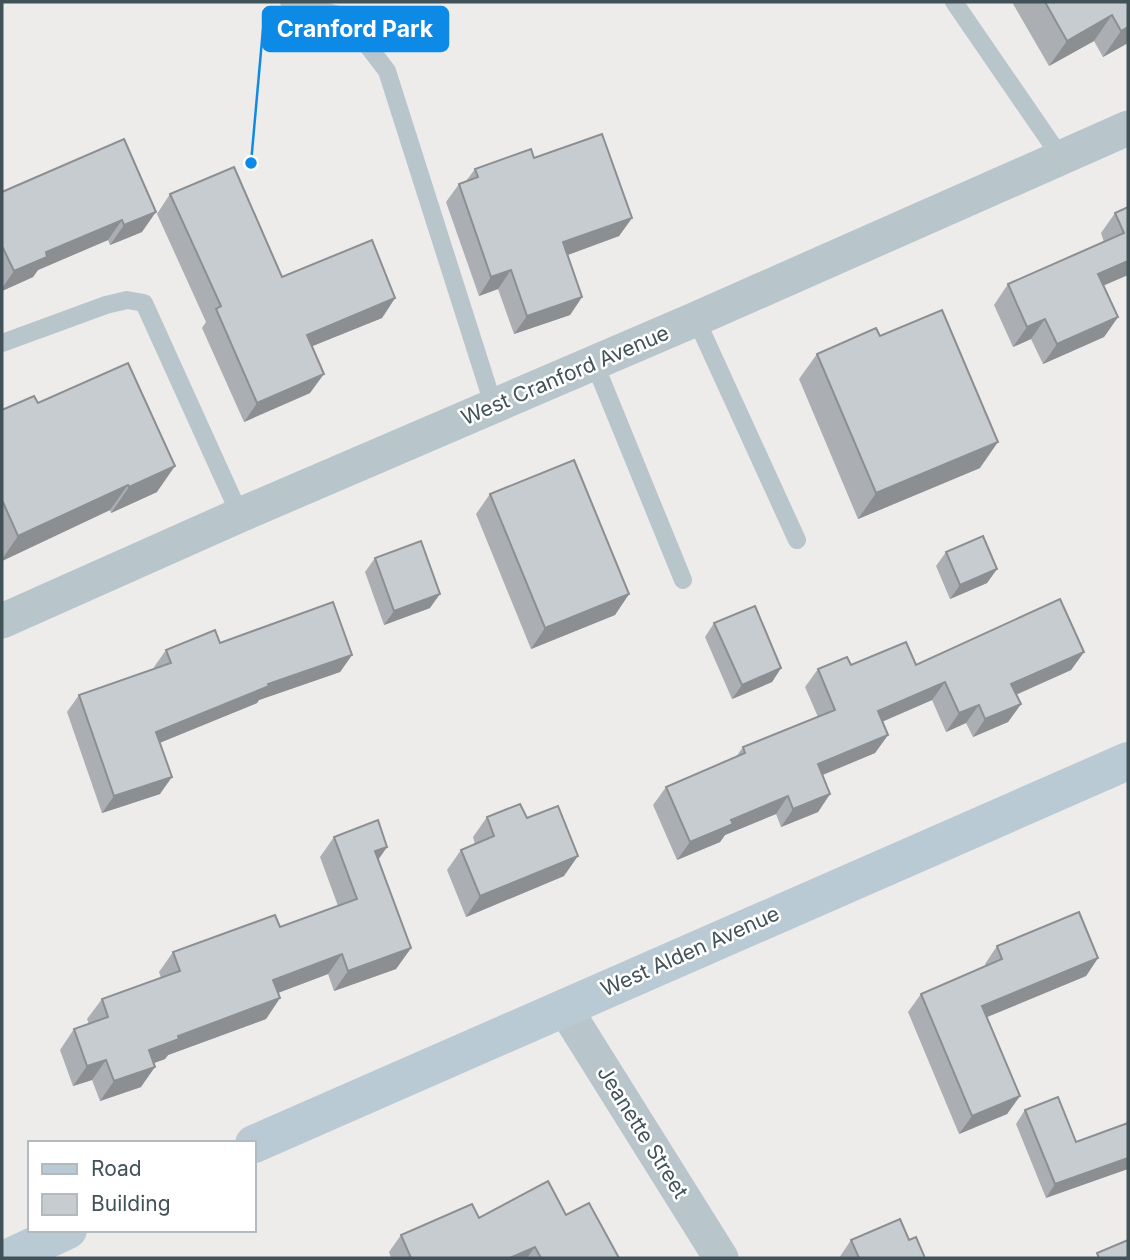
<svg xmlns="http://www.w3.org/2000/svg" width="1130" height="1260" font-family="Inter,sans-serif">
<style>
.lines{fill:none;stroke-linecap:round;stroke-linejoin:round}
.lane{stroke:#b8c6cc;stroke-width:18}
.street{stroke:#b8c6cc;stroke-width:35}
.secondary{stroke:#bacad4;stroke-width:38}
.wall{fill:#abafb4}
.shaded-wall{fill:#8b8f92}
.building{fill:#c7ccd1;stroke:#8b8f92;stroke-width:2}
.labels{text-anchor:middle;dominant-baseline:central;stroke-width:5;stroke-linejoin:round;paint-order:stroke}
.street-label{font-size:21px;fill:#425259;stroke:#fff}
.leader{fill:none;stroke:#0d8ae6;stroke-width:2.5}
.callout-dot{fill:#0d8ae6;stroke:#fff;stroke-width:2.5}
.callout{fill:#0d8ae6;stroke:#0d8ae6;stroke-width:2.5}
.callout-label{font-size:23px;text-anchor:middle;font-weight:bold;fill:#fff}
</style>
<rect width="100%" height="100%" fill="#eeebeb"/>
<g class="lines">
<g class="lane">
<path d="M289,2L346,17L387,71L494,407"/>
<path d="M954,2L1062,159"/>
<path d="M696,319L797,540"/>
<path d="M2,343L106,305L127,300L144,303L240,515"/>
<path d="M594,362L683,580"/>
</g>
<g class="street">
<path d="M2,621L240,515L696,319L1128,128"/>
<path d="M564,1007L721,1258"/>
</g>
<g class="secondary">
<path d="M254,1144L1128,761"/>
<path d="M8,1258L68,1230"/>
</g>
</g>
<g class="wall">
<path d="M1012,2H1128V43L1103,57L1094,41L1049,66Z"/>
<path d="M124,139L142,232L110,245L108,240L38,270L33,277L2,291V192Z"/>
<path d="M534,158L632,218L619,236L568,255L582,297L570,315L514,334L498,289L479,296L446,202L459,184L466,181L475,169Z"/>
<path d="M170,194L282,277L395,298L382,318L312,346L310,393L244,422L202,328L206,322L157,214Z"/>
<path d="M1128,207V275L1104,285L1118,317L1104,337L1043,364L1031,339L1013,347L994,305L1008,284L1104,242L1101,233L1115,213Z"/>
<path d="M880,336L980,468L858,519L799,379L817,354Z"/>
<path d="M38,403L157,492L111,513L110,510L2,561V410Z"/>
<path d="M490,494L629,594L615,615L531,649L476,514Z"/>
<path d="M946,552L997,569L987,583L950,599L936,566Z"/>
<path d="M375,558L430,608L384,625L365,572Z"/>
<path d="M714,623L781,668L772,682L732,699L705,637Z"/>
<path d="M220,643L352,655L340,672L259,700L257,703L160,742V794L102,813L67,712L79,695L155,669L154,667L166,650Z"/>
<path d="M1084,652L1071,670L1016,695L1021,704L1008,722L973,737L966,723L946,732L932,700L882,722L888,735L875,753L823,775L830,794L818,812L781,827L776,814L725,835L720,842L677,860L653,805L666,787L736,757L743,747L818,717L805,687L818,669L851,665H916Z"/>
<path d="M487,817L527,818L564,876L466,917L447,870L461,850L475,844L473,837Z"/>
<path d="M334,837L387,847L378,860L411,948L396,969L334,991L328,974L278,993L280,998L266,1019L168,1055L165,1059L154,1063L141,1087L100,1101L92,1080L73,1086L60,1050L74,1029L89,1024L87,1019L102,999L161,978L159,972L173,952L280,927L338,906L320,857Z"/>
<path d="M997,946L1098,958L1086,976L987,1017L1020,1096L1007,1114L959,1134L908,1012L921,994L986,967L985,964Z"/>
<path d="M1025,1110L1076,1142L1128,1123L1046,1198L1016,1124Z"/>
<path d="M566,1215L619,1258H391L389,1252L401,1235L479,1218Z"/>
<path d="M851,1240H909L925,1258H839Z"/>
</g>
<g class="shaded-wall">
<path d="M1112,15L1094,41L1049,66L1067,41Z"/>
<path d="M1128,27V43L1103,57L1121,31Z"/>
<path d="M156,212L142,232L110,245L124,225Z"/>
<path d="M632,218L619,236L551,261L563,242Z"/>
<path d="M122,220L108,240L38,270L33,277L2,291V288L14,271L46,252Z"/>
<path d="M1128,261V275L1084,294L1098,274Z"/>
<path d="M511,270L498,289L479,296L491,277Z"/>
<path d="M582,297L570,315L514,334L527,316Z"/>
<path d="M395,298L382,318L293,354L307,335Z"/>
<path d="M1118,317L1104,337L1043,364L1057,344Z"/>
<path d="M1045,319L1031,339L1013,347L1027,327Z"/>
<path d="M324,374L310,393L244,422L257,403Z"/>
<path d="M998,442L980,468L858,519L876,493Z"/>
<path d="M175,466L157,492L111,513L129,487Z"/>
<path d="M128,485L110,510L2,561V559L18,536Z"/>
<path d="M997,569L987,583L950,599L960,585Z"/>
<path d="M440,594L430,608L384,625L394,611Z"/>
<path d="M629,594L615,615L531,649L545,628Z"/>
<path d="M1084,652L1071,670L999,702L1011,684Z"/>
<path d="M352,655L340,672L259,700L257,703L145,749L156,732L268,684Z"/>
<path d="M781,668L772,682L732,699L742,685Z"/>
<path d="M945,682L932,700L865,729L878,711Z"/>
<path d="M1021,704L1008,722L973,737L985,719Z"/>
<path d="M979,705L966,723L946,732L959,713Z"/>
<path d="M888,735L875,753L805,782L818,764Z"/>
<path d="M172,777L160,794L102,813L114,796Z"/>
<path d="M830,794L818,812L781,827L793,809Z"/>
<path d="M788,796L776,814L725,835L720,842L677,860L690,842L731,820Z"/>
<path d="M387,847L373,867L375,851Z"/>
<path d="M578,856L564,876L466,917L480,896Z"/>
<path d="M411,948L396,969L334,991L348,971Z"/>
<path d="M342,954L328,974L259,1000L273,980Z"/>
<path d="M1098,958L1086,976L970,1024L982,1006Z"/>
<path d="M280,998L266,1019L168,1055L165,1059L135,1070L149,1050L178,1036Z"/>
<path d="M106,1060L92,1080L73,1086L87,1066Z"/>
<path d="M155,1067L141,1087L100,1101L114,1081Z"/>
<path d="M1020,1096L1007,1114L959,1134L972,1116Z"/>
<path d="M1128,1158V1169L1046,1198L1055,1184Z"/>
<path d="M535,1247L527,1258H510Z"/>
</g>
<g class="building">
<path d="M1045,2H1128V27L1121,31L1112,15L1067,41Z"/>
<path d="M602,134L632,218L563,242L582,297L527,316L511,270L491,277L459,184L478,177L475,169L531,149L534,158Z"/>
<path d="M124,139L156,212L124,225L122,220L46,252L47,257L14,271L2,246V192Z"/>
<path d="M234,167L282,277L372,240L395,298L307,335L324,374L257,403L216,309L221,306L170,194Z"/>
<path d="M1128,207V261L1098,274L1118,317L1057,344L1045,319L1027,327L1008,284L1124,233L1115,213Z"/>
<path d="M942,310L998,442L876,493L817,354L876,328L880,336Z"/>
<path d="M128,363L175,466L129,487L128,485L18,536L2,500V410L34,396L38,403Z"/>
<path d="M574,460L629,594L545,628L490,494Z"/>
<path d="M983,536L997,569L960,585L946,552Z"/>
<path d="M421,541L440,594L394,611L375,558Z"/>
<path d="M1060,599L1084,652L1011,684L1021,704L985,719L979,705L959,713L945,682L878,711L888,735L818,764L830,794L793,809L788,796L731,820L733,824L690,842L666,787L745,753L743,747L835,710L818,669L847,657L851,665L906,642L916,665Z"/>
<path d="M333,602L352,655L268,684L269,686L156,732L172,777L114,796L79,695L171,663L166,650L215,630L220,643Z"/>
<path d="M755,606L781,668L742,685L714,623Z"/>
<path d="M520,804L527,818L558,806L578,856L480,896L461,850L494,836L487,817Z"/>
<path d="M378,820L387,847L375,851L411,948L348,971L342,954L273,980L280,998L178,1036L179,1039L149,1050L155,1067L114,1081L106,1060L87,1066L74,1029L108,1017L102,999L180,971L173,952L275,915L280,927L357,899L334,837Z"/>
<path d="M1079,912L1098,958L982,1006L1020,1096L972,1116L921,994L1002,959L997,946Z"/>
<path d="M1058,1097L1076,1142L1128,1123V1158L1055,1184L1025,1110Z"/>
<path d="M548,1181L566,1215L589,1203L619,1258H541L535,1247L510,1258H411L401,1235L472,1204L479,1218Z"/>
<path d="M900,1219L909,1240L916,1237L925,1258H859L851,1240Z"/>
<path d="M1128,1240V1258H1099L1097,1253Z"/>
</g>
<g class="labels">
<g class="street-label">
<text transform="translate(565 375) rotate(-23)">West Cranford Avenue</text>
<text transform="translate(690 951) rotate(-24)">West Alden Avenue</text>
<text transform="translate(643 1132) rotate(58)">Jeanette Street</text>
</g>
</g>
<path class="leader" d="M251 163L263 29"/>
<circle class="callout-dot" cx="251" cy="163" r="7"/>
<rect class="callout" x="263" y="7" width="185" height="44" rx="7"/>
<g class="callout-label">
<text x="355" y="37">Cranford Park</text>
</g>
<rect width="1130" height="1260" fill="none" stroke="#425259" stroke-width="7"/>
<rect x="28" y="1141" width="228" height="91" fill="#ffffff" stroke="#b3babd" stroke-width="2"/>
<rect x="42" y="1164" width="35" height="10" fill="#bacad4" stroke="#b3babd" stroke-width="2"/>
<text x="91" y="1176" font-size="21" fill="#425259">Road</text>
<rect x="42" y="1194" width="35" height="21" fill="#c7ccd1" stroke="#b3babd" stroke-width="2"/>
<text x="91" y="1211" font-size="21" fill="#425259">Building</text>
</svg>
